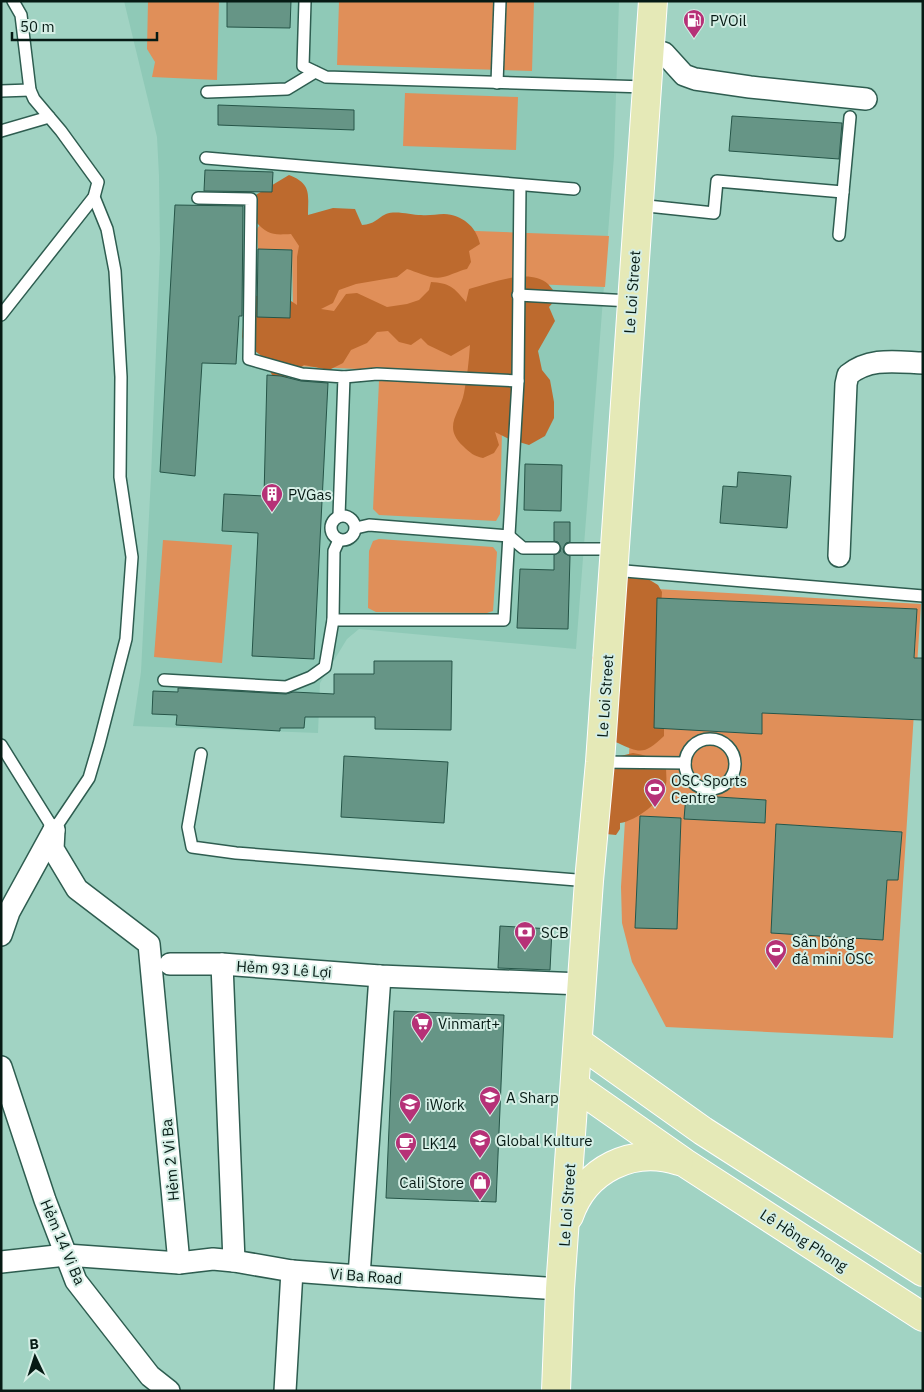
<svg xmlns="http://www.w3.org/2000/svg" width="924" height="1392" font-family="'IBM Plex Sans',sans-serif">
<style>
.built{fill:#8fc9b7}
.green{fill:#e08f59;fill-rule:evenodd}
.forest{fill:#bd6a2e}
.building{fill:#669586;stroke:#265548}
.lines{fill:none;stroke-linecap:round;stroke-linejoin:round}
.lane-casing{stroke:#2e5d50;stroke-width:14}
.street-casing{stroke:#2e5d50;stroke-width:24}
.primary-casing{stroke:#fff;stroke-width:30}
.lane{stroke:#fff;stroke-width:11}
.street{stroke:#fff;stroke-width:21}
.primary{stroke:#e5e9b7;stroke-width:28}
.labels{text-anchor:middle;dominant-baseline:central;stroke-width:4;stroke-linejoin:round;paint-order:stroke}
.poi-label{font-size:15px;fill:#061a14;stroke:#d5eee5;text-anchor:start}
.street-label{font-size:15px;fill:#061a14;stroke:#d5eee5}
</style>
<rect width="100%" height="100%" fill="#a1d3c3"/>
<path class="built" d="M124,1H619L614,156L576,649L359,629L347,639L320,683L318,733L133,726L141,672L151,477L160,251L159,176L157,137Z"/>
<g class="green">
<path d="M148,1H219L217,80L152,77L155,62L147,49Z"/>
<path d="M339,1H534L532,71L337,65Z"/>
<path d="M405,93L518,97L516,150L403,146Z"/>
<path d="M261,223L609,236L605,287L508,283L507,376L294,366L292,250L258,249L257,229Z"/>
<path d="M383,378L499,384L503,388L500,514L496,521L379,515L373,509L379,381Z"/>
<path d="M379,539L493,547L497,552L493,611L487,613L376,612L368,608L369,551L373,541Z"/>
<path d="M163,540L232,545L222,663L154,657Z"/>
<path d="M639,588L921,604L893,1038L666,1027L632,962L622,923L621,887ZM657,598L917,609L911,720L762,713V734L654,728ZM686,795L766,800L765,823L685,819ZM640,816L681,818L677,929L635,927ZM776,824L902,832L898,880H887L883,940L771,933Z"/>
</g>
<g class="forest">
<path d="M289,175C312,184 308,194 308,215L333,208L355,209L362,225C375,224 376,219 386,214C396,210 411,215 421,215C429,216 436,214 444,214C462,215 476,226 480,244L469,251L471,262L467,269C458,271 452,275 443,277C432,280 417,272 407,269L397,277L356,284L339,290L333,303L321,309L334,311L346,294L357,293L387,307L407,304L419,300L429,290L431,282C449,283 454,287 466,302L469,289C490,284 529,267 548,284C552,288 555,293 558,297L549,307L555,321L538,351L542,370L550,380L554,402V418L545,436L529,445L509,439L495,432L499,445L494,453L483,458C474,456 470,453 463,446C442,426 460,414 464,393C467,377 469,361 470,345L451,356L428,345L421,338L411,345L399,342L388,331L377,332L367,343L351,350L343,363L329,370L304,365L286,378L272,375L263,357L244,343L242,337L244,314L253,296L282,295L297,305V257L299,246L291,234C272,235 268,235 255,221L254,196Z"/>
<path d="M620,562L658,585L662,592L654,714L664,721V736C645,754 641,754 618,743C611,740 603,738 595,736L592,719V658L599,643Z"/>
<path d="M633,753C646,755 656,759 666,768C666,773 667,779 666,784C663,801 636,821 620,823V829L616,835L606,834L612,758Z"/>
</g>
<g class="building">
<path d="M227,1H291L290,28L227,27Z"/>
<path d="M218,105L354,110V130L218,125Z"/>
<path d="M732,116L842,123L839,159L729,151Z"/>
<path d="M205,170L273,172L272,192L204,191Z"/>
<path d="M175,205L243,206L242,316H239L236,364L202,363L195,476L160,472Z"/>
<path d="M258,249L292,250L290,318L257,317Z"/>
<path d="M267,375L281,376L301,381L328,383L314,659L252,656L258,533L222,531L224,494L264,496Z"/>
<path d="M525,464L562,465L561,511L524,510Z"/>
<path d="M738,472L791,476L787,528L720,523L723,486L737,487Z"/>
<path d="M554,522H570V542L566,543L563,549L564,553L570,556L568,629L517,628L520,569L554,570V555L560,552L561,548L558,542L554,541Z"/>
<path d="M657,598L917,609L914,658H923V720L762,713V734L654,728Z"/>
<path d="M374,661H452L451,730L375,729V717H305L304,728H280V731L176,725L177,715L152,714L153,691L178,692V688L286,694L293,692L334,694V674H374Z"/>
<path d="M344,756L448,762L444,823L341,817Z"/>
<path d="M686,795L766,800L765,823L684,819Z"/>
<path d="M640,816L681,818L677,929L635,928Z"/>
<path d="M776,824L902,832L898,880H887L883,940L771,933Z"/>
<path d="M500,926L552,929L550,970L498,968Z"/>
<path d="M394,1011L504,1015L496,1202L386,1198Z"/>
</g>
<g class="lines">
<g class="lane-casing">
<g id="lane">
<path d="M305,1L303,66L326,77L646,87"/>
<path d="M497,83L500,1"/>
<path d="M1,91L30,90"/>
<path d="M207,92L287,89L315,72"/>
<path d="M1,131L49,117"/>
<path d="M206,158L574,189"/>
<path d="M198,198L251,199L249,359L302,374L344,377L339,516"/>
<path d="M638,205L714,213L717,181L843,192L850,117"/>
<path d="M839,235L843,192"/>
<path d="M518,295L631,301"/>
<path d="M1,315L94,197L98,182L61,131L34,99L30,90L21,15L13,1"/>
<path d="M344,377L377,374L518,381"/>
<circle cx="343" cy="528" r="12"/>
<path d="M356,528L369,525L509,536L523,548H554"/>
<path d="M570,549H614"/>
<path d="M613,570L923,596"/>
<path d="M333,620H504L518,381L520,185"/>
<path d="M164,680L286,687L311,677L325,667L333,620L334,551L339,540"/>
<circle cx="710" cy="764" r="25"/>
<path d="M1,745L54,830L89,778L99,744L126,639L132,557L120,477L121,377L115,271L107,229L94,197"/>
<path d="M201,754L188,827L192,847L236,853L589,881"/>
<path d="M600,762L685,763"/>
</g>
</g>
<g class="street-casing">
<g id="street">
<path d="M649,50L664,53L684,75L695,79L750,87L866,99"/>
<path d="M839,556L846,384L848,375C870,357 896,362 923,363"/>
<path d="M54,830L53,849L77,889L149,944L179,1263"/>
<path d="M1,935L9,912L54,830"/>
<path d="M170,964H222L380,976L582,984"/>
<path d="M222,964L234,1261"/>
<path d="M1,1067L45,1200L76,1281L150,1376L169,1391"/>
<path d="M1,1262L66,1255L179,1263L213,1259L234,1261L292,1271L359,1276L560,1289"/>
<path d="M359,1276L380,976"/>
<path d="M285,1391L292,1271"/>
</g>
</g>
<g class="primary-casing">
<g id="primary">
<path d="M578,1042L703,1131L923,1272"/>
<path d="M575,1086L685,1163L923,1317"/>
<path d="M569,1216C585,1169 633,1146 679,1161"/>
<path d="M556,1391L560,1289L589,881L600,762L653,1"/>
</g>
</g>
<use href="#lane" class="lane"/>
<use href="#street" class="street"/>
<use href="#primary" class="primary"/>
</g>
<defs>
<g id="fuel-pin" transform="scale(1.125)"><path d="M0 17L-7.5 6A9.5 9.5 0 1 1 7.5 6Z" fill="#b63177" stroke="#d5eee5"/><path d="M-5.5-6h7V0h2V4h1.3V-2.5L3-4.5l.8-.8L6-3V5H2.5V1h-1V6h-7ZM-4.2-4.7v3.2H.2V-4.7Z" fill="#fff"/></g>
<g id="building-pin" transform="scale(1.125)"><path d="M0 17L-7.5 6A9.5 9.5 0 1 1 7.5 6Z" fill="#b63177" stroke="#d5eee5"/><path d="M-4-6H4V6H1V3H-1V6H-4ZM-2.5-4.3h1.7v1.8h-1.7ZM.8-4.3h1.7v1.8H.8ZM-2.5-1h1.7V.8h-1.7ZM.8-1h1.7V.8H.8Z" fill="#fff"/></g>
<g id="stadium-pin" transform="scale(1.125)"><path d="M0 17L-7.5 6A9.5 9.5 0 1 1 7.5 6Z" fill="#b63177" stroke="#d5eee5"/><path d="M0-5a6.5 5 0 1 0 0 10a6.5 5 0 1 0 0-10ZM-3.5-1.8h7v3.6h-7Z" fill="#fff"/></g>
<g id="bank-pin" transform="scale(1.125)"><path d="M0 17L-7.5 6A9.5 9.5 0 1 1 7.5 6Z" fill="#b63177" stroke="#d5eee5"/><path d="M-6-4H6V4H-6ZM0-2.3a2.3 2.3 0 1 0 0 4.6a2.3 2.3 0 1 0 0-4.6Z" fill="#fff"/></g>
<g id="supermarket-pin" transform="scale(1.125)"><path d="M0 17L-7.5 6A9.5 9.5 0 1 1 7.5 6Z" fill="#b63177" stroke="#d5eee5"/><path d="M-6-5.5h2.5l.6 2H6L4.5 2H-2.5L-4.4-4H-6ZM-1.5 3.2a1.3 1.3 0 1 0 .1 0ZM3 3.2a1.3 1.3 0 1 0 .1 0Z" fill="#fff"/></g>
<g id="university-pin" transform="scale(1.125)"><path d="M0 17L-7.5 6A9.5 9.5 0 1 1 7.5 6Z" fill="#b63177" stroke="#d5eee5"/><path d="M0-5L7-2L0 1L-7-2ZM-4 1L0 2.5L4 1V4Q0 6-4 4Z" fill="#fff"/></g>
<g id="cafe-pin" transform="scale(1.125)"><path d="M0 17L-7.5 6A9.5 9.5 0 1 1 7.5 6Z" fill="#b63177" stroke="#d5eee5"/><path d="M-5.5-4.5H6V0H3Q3 3.5 0 3.5H-2.5Q-5.5 3.5-5.5 0ZM3-3.2v2h1.7v-2ZM-6 4.5H4V6H-6Z" fill="#fff"/></g>
<g id="shop-pin" transform="scale(1.125)"><path d="M0 17L-7.5 6A9.5 9.5 0 1 1 7.5 6Z" fill="#b63177" stroke="#d5eee5"/><path d="M-5-2.5h2.3a2.7 3.5 0 0 1 5.4 0H5L5.5 6h-11ZM-1.5-2.5h3a1.5 2.3 0 0 0-3 0Z" fill="#fff"/></g>
</defs>
<g fill-rule="evenodd">
<use href="#fuel-pin" x="694" y="20"/>
<use href="#building-pin" x="272" y="494"/>
<use href="#stadium-pin" x="655" y="789"/>
<use href="#bank-pin" x="525" y="932"/>
<use href="#stadium-pin" x="776" y="950"/>
<use href="#supermarket-pin" x="422" y="1023"/>
<use href="#university-pin" x="490" y="1097"/>
<use href="#university-pin" x="410" y="1104"/>
<use href="#university-pin" x="480" y="1140"/>
<use href="#cafe-pin" x="406" y="1143"/>
<use href="#shop-pin" x="480" y="1182"/>
</g>
<g class="labels">
<g class="poi-label">
<text x="710" y="20">PVOil</text>
<text x="288" y="494">PVGas</text>
<text x="671" y="780">OSC Sports<tspan x="671" dy="17">Centre</tspan></text>
<text x="541" y="932">SCB</text>
<text x="792" y="941">Sân bóng<tspan x="792" dy="17">đá mini OSC</tspan></text>
<text x="438" y="1023">Vinmart+</text>
<text x="506" y="1097">A Sharp</text>
<text x="426" y="1104">iWork</text>
<text x="496" y="1140">Global Kulture</text>
<text x="422" y="1143">LK14</text>
<text x="464" y="1182" text-anchor="end">Cali Store</text>
</g>
<g class="street-label">
<text transform="translate(632 292) rotate(-86)">Le Loi Street</text>
<text transform="translate(605 696) rotate(-86)">Le Loi Street</text>
<text transform="translate(284 969) rotate(4)">Hẻm 93 Lê Lợi</text>
<text transform="translate(170 1160) rotate(-95)">Hẻm 2 Vi Ba</text>
<text transform="translate(567 1205) rotate(-86)">Le Loi Street</text>
<text transform="translate(804 1240) rotate(33)">Lê Hồng Phong</text>
<text transform="translate(63 1242) rotate(67)">Hẻm 14 Vi Ba</text>
<text transform="translate(366 1276) rotate(4)">Vi Ba Road</text>
</g>
</g>
<rect width="924" height="1392" fill="none" stroke="#061a14" stroke-width="5"/>
<g transform="translate(35 1357) rotate(356)" stroke="#d5eee5" stroke-width="4" paint-order="stroke">
<path d="M0-4L9 19L0 12L-9 19Z" fill="#061a14"/>
<text y="-8" font-size="14" font-weight="bold" text-anchor="middle" fill="#061a14">B</text>
</g>
<path d="M12 32v8h145v-8" fill="none" stroke="#061a14" stroke-width="2.5"/>
<text x="20" y="32" font-size="15" fill="#061a14" stroke="#d5eee5" stroke-width="4" paint-order="stroke">50 m</text>
</svg>
